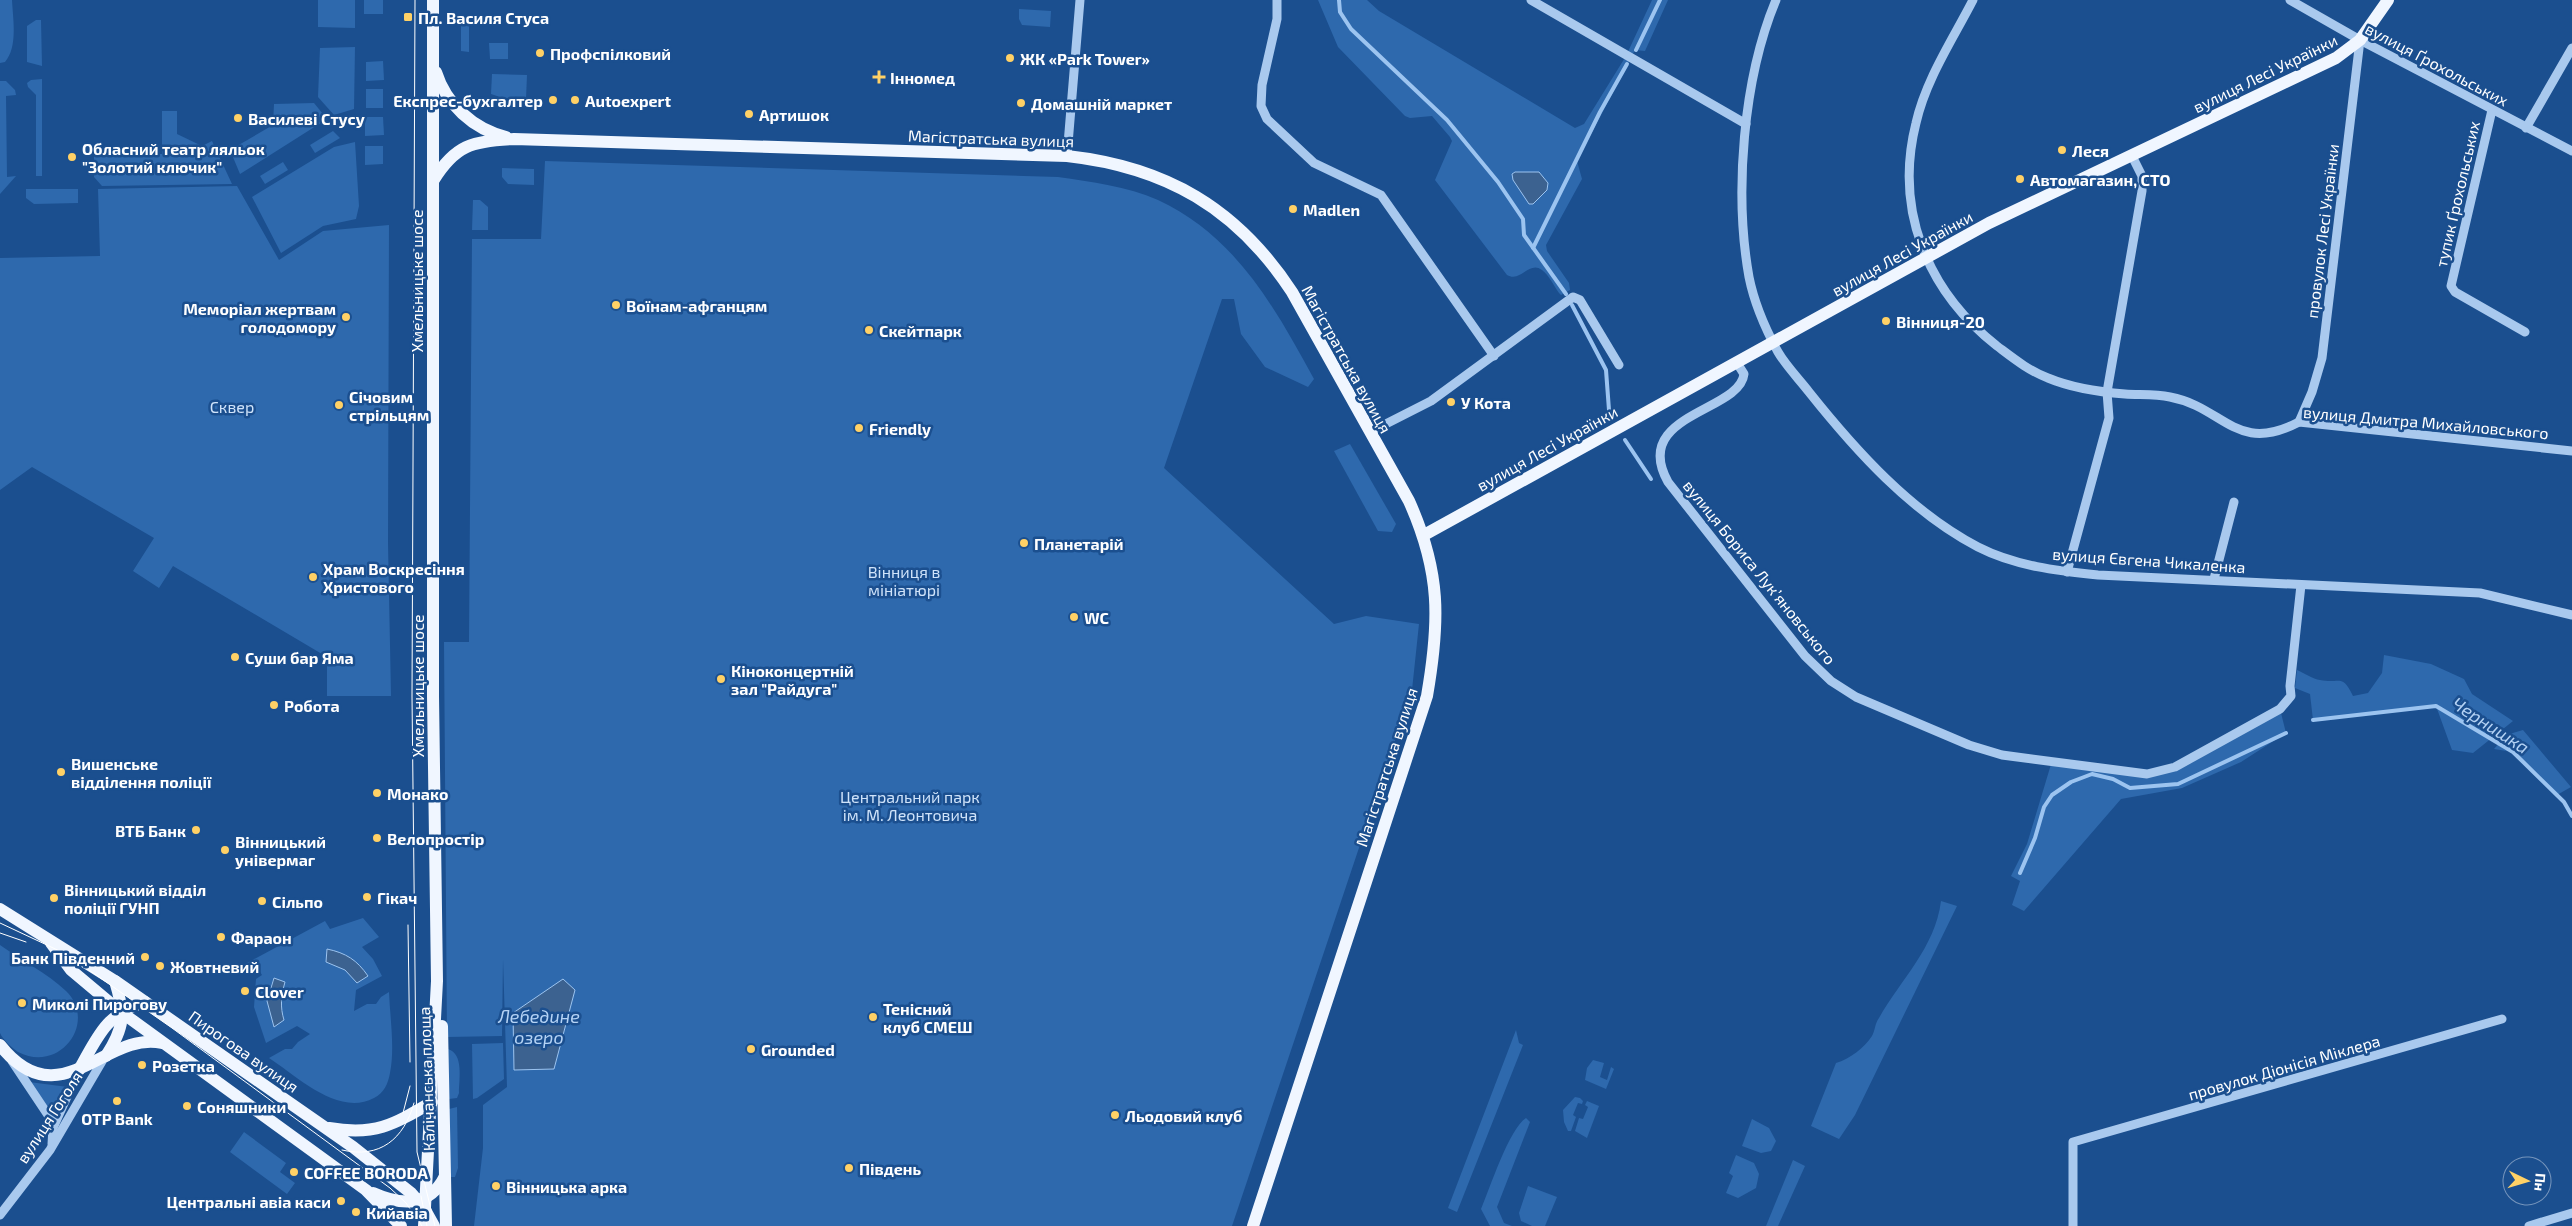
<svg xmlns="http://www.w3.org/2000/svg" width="2572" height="1226" font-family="'Exo 2',sans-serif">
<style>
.green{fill:#2e69ad;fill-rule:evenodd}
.water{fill:#3c6290;stroke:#9cc4f0}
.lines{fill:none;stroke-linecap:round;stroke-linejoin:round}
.stream{stroke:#9cc4f0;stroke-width:4}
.minor{stroke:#a9c9ee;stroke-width:9}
.major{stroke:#f0f6ff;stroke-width:12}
.tram{stroke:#fff;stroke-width:1}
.poi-dot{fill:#ffd166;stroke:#1b4f8f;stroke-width:2}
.labels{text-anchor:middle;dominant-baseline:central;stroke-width:5;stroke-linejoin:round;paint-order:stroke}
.poi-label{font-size:16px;font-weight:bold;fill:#fff;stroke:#1b4f8f;text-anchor:start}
.street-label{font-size:16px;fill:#fff;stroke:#1b4f8f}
.park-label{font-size:16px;fill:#cfe3fa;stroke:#1b4f8f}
.water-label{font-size:18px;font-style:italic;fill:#b5d3f5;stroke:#1b4f8f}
</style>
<rect width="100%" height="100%" fill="#1b4f8f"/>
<g class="green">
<path d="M0,0H12C13,20 18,47 5,62L0,63Z"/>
<path d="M318,0H355V28L318,27Z"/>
<rect x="364" y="0" width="19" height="14"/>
<path d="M1318,0H1367L1379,11L1575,128L1584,124L1626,56L1652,0H1668L1645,51L1635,50L1577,161L1582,179L1546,245L1547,251L1569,283L1570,290L1561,295L1559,293C1554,286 1549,275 1542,270C1529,260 1521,283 1507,275L1435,180L1452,141L1450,137L1432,116L1410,118L1405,116L1338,47Z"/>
<path d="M1019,9L1051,11L1050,27L1022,25L1019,19Z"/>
<path d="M461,15H469V52L461,51Z"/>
<path d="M36,20H41L42,66L27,62V26Z"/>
<path d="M489,43H508V59H490Z"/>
<path d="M355,47L354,109L334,115L318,97L320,48Z"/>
<path d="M383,61L384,80L366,81V62Z"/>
<path d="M492,74L527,75L526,99L503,98L491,94Z"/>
<path d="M42,79V176H36V95L28,87L27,83L31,80Z"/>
<path d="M0,81H6L15,90L16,95L6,96L7,177L16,176L0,194Z"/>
<rect x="366" y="89" width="17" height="19"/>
<path d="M314,103L327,119L240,174L230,150L273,125L274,104Z"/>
<path d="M162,111H177V134L202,146L212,141L232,184L102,186L94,177V153L162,154Z"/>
<path d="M365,117H383L384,135L365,136Z"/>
<path d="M333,131L340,138L315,153L310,145Z"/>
<path d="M355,142L359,206L356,219L323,226L281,253L252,197L334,147Z"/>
<path d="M365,146H383V164L365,165Z"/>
<path d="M545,161L1058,177C1091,182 1127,186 1158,200C1236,236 1275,308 1314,379L1308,387L1265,367L1241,334L1234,299H1222L1164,468L1334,624L1366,616L1419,624L1412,690L1232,1226H474L483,1148V1105L507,1087L503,959L502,1036L447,1037L444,642H469L472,239H541Z"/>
<path d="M283,162L288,170L265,184L260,176Z"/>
<path d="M502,168L534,169V185L508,184L502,177Z"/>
<path d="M237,186L279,260L323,231L389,225L388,543L391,696H327V657L173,566L159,588L133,571L154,538L32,467L0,490V258L100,256L98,189Z"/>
<path d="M26,189H78V203L34,204L26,198Z"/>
<path d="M473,200H480L488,207V230H472Z"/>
<path d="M1350,444L1396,524L1392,532L1378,531L1334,451Z"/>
<path d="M2384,655L2431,664L2464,679L2472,694L2513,721L2473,753L2452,750L2436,706L2313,720L2310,694L2295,688L2297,670C2304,673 2313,679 2320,680C2340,684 2342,673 2353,696L2368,693L2382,673Z"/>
<path d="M2280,709L2286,733L2241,762L2182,788L2121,799L2024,911L2012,905L2020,881L2011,876L2027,844L2052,761L2147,774L2175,767Z"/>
<path d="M2523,730L2571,787L2557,795L2513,752L2494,749L2506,735Z"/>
<path d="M1941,901L1957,906L1855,1115L1839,1139L1811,1126L1836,1063C1850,1059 1864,1048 1872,1036C1875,1031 1875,1023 1879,1018C1901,979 1935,948 1941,901Z"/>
<path d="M363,918L379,937L362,947L373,959L382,976L356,990L354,1011L367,1004H376L381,997L389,992C390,1018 395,1048 390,1073C388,1084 384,1093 374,1098C338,1117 297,1076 269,1058L285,1049H292L298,1042L310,1034L297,1026L266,1043L254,1007L256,979L262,975L257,967L247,971L245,964L325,921L330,929ZM274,978L284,983C281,996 280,1007 284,1020L269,990Z"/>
<path d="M0,945C21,960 47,973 66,991C98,1022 60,1074 18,1052C12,1048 3,1040 0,1033C0,1028 0,1019 0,1014C0,991 0,968 0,945Z"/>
<path d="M1516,1030L1519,1043L1523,1045L1457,1212L1448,1208Z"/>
<path d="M503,1043L504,1079L477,1098L473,1099L472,1044Z"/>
<path d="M448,1049C464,1054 459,1079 459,1093L457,1098L449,1099Z"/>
<path d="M1593,1060L1604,1063L1600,1077L1607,1080L1611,1067L1614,1069L1606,1089L1585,1080L1587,1068Z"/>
<path d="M29,1082L68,1087L54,1115Z"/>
<path d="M1575,1097L1580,1098L1583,1101L1582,1104L1578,1103L1573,1115L1576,1117L1571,1131H1568L1564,1122L1563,1110Z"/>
<path d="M1587,1101L1599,1106L1587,1138L1575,1131L1579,1118L1583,1119L1588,1107L1585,1105Z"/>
<path d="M457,1107L458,1168L455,1177H450L449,1109Z"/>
<path d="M1526,1118L1530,1122L1497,1207L1504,1223L1512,1226H1490L1481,1209C1490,1188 1509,1129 1526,1118Z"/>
<path d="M1752,1119L1769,1128L1776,1141L1771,1151L1761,1153L1742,1146Z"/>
<path d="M244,1132L286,1163L280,1172L295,1183L287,1194L230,1152Z"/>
<path d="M1736,1155L1754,1163L1759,1174L1756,1188L1738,1198L1726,1193L1733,1176L1729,1173Z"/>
<path d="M1793,1160L1805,1166L1778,1226H1766Z"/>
<path d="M1528,1186L1557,1197L1545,1226H1532L1521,1221L1519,1213Z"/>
</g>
<g class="water">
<path d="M1515,172H1539L1548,183L1547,190L1533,204H1529L1513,180L1512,174Z"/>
<path d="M327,949C346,953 357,960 368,976L357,983L345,970L326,962Z"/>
<path d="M274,978L285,982C281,996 280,1007 284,1020L274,1027L267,1001Z"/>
<path d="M563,979L575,990L554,1069L514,1070L513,1013Z"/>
</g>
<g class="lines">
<g class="stream">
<path d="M1339,0L1340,12L1351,29L1447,120L1498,182L1523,219L1524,235L1566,294"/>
<path d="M1636,50L1660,0"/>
<path d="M1533,248L1600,112L1627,64"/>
<path d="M1572,305L1606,370L1609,410"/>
<path d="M1625,440L1651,479"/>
<path d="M2313,720L2436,706L2513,752L2564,802L2572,816"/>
<path d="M2020,873L2035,838L2044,807L2052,795L2071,782L2092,774L2113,779L2130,788L2178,784L2286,733"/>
</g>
<g class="minor">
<path d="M1277,0V19L1262,85L1261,106L1267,119L1314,163L1381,195L1494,356"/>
<path d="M1531,0L1746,124"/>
<path d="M1776,0C1743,79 1734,193 1749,277C1754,302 1766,330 1778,352C1786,366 1799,379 1809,392C1856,451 1911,512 1978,547C2015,566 2058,571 2098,575L2480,593L2572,615"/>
<path d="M1973,0C1953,39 1926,79 1916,123C1894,210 1927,291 1997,346C2013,358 2029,371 2048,378C2072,388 2099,392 2125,394C2140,395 2155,394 2170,397C2224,407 2236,455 2299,422L2572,451"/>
<path d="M2290,0L2360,40L2572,151"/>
<path d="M2492,110L2451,286L2455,292L2525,332"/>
<path d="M2526,128L2572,48"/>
<path d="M1067,156L1080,0"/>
<path d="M1737,363L1744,374C1740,412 1630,414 1668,482L1805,656L1831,681L1856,697L1969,745L2002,755L2147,774L2175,767L2280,709L2291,696L2290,686L2301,585"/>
<path d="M2299,422L2312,392L2322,358L2360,40"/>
<path d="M1370,432L1431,401L1573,297L1580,300L1619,365"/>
<path d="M2067,572L2109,418L2107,392L2142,191V176L2132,156"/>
<path d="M2214,579L2234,502"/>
<path d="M12,1061L50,1118L53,1128L52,1144"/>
<path d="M53,1128L79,1070"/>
<path d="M0,1215L50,1150L104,1058"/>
<path d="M2073,1226V1142L2502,1019"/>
<path d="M2529,1226L2572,1213"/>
</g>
<g class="major">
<path d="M436,72C446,104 473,129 506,137"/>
<path d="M433,181C455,145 472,141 514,139L1067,156C1166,167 1237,208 1292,292L1409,501C1441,572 1440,621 1427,696L1253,1226"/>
<path d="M1424,535L1989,223L2336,58L2360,40L2388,0"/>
<path d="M0,909L115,981L353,1147L411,1193L424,1208L434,1226"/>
<path d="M51,943L71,970L121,1012L366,1190L401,1226"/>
<path d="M442,1026L446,1226"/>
<path d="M0,1045C59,1120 106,1030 162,1043"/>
<path d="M106,1056C125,1027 125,1014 115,981"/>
<path d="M79,1070C97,1038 106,1013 145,1002"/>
<path d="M329,1128C375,1136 393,1125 432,1102"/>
<path d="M373,1193C402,1206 430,1207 445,1176"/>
<path d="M424,1226L437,981L433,696V0"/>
</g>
<g class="tram">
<path d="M415,0L412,696L417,1152L435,1226"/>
<path d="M0,923L66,954L172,1028L390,1188L406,1203L422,1226"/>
<path d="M408,925L410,1062"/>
<path d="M0,933L26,942"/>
<path d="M403,1113L410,1086"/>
<path d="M342,1150C380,1159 404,1139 414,1103"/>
<path d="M421,1196L427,1226"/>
</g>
</g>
<g class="poi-dot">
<rect x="403" y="12" width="10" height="10" rx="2.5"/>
<circle cx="540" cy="53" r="5"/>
<circle cx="1010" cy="58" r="5"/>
<path d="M876.5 69.5h5v5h5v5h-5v5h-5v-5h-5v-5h5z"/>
<circle cx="553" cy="100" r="5"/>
<circle cx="575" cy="100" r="5"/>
<circle cx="1021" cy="103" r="5"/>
<circle cx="749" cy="114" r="5"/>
<circle cx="238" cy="118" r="5"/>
<circle cx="2062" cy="150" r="5"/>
<circle cx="72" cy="157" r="5"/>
<circle cx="2020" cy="179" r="5"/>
<circle cx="1293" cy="209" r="5"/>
<circle cx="616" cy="305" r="5"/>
<circle cx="346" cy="317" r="5"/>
<circle cx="1886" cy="321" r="5"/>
<circle cx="869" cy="330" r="5"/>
<circle cx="1451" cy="402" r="5"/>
<circle cx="339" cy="405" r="5"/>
<circle cx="859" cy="428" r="5"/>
<circle cx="1024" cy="543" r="5"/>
<circle cx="313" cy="577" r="5"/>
<circle cx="1074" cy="617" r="5"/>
<circle cx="235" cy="657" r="5"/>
<circle cx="721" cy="679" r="5"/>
<circle cx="274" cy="705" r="5"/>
<circle cx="61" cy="772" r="5"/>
<circle cx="377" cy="793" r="5"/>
<circle cx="196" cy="830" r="5"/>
<circle cx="377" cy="838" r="5"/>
<circle cx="225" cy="850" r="5"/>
<circle cx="367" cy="897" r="5"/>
<circle cx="54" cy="898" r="5"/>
<circle cx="262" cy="901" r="5"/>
<circle cx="221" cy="937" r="5"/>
<circle cx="145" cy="957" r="5"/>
<circle cx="160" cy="966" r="5"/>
<circle cx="245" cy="991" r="5"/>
<circle cx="22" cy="1003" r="5"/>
<circle cx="873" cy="1017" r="5"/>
<circle cx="751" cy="1049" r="5"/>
<circle cx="142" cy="1065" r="5"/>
<circle cx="117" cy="1101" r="5"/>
<circle cx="187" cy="1106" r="5"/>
<circle cx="1115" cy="1115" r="5"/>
<circle cx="849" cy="1168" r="5"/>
<circle cx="294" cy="1172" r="5"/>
<circle cx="496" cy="1186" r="5"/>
<circle cx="341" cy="1201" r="5"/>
<circle cx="356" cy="1212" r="5"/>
</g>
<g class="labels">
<g class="poi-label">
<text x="418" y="17">Пл. Василя Стуса</text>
<text x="550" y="53">Профспілковий</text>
<text x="1020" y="58">ЖК «Park Tower»</text>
<text x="890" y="77">Інномед</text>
<text x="543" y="100" text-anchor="end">Експрес-бухгалтер</text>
<text x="585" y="100">Autoexpert</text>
<text x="1031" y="103">Домашній маркет</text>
<text x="759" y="114">Артишок</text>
<text x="248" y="118">Василеві Стусу</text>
<text x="82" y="148">Обласний театр ляльок<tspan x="82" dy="18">"Золотий ключик"</tspan></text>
<text x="2072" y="150">Леся</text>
<text x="2030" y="179">Автомагазин, СТО</text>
<text x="1303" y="209">Madlen</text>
<text x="626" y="305">Воїнам-афганцям</text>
<text x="336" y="308" text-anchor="end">Меморіал жертвам<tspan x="336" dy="18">голодомору</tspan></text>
<text x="1896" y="321">Вінниця-20</text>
<text x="879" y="330">Скейтпарк</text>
<text x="349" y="396">Січовим<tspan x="349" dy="18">стрільцям</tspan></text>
<text x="1461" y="402">У Кота</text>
<text x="869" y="428">Friendly</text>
<text x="1034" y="543">Планетарій</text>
<text x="323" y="568">Храм Воскресіння<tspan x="323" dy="18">Христового</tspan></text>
<text x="1084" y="617">WC</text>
<text x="245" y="657">Суши бар Яма</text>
<text x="731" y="670">Кіноконцертній<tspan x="731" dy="18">зал "Райдуга"</tspan></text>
<text x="284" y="705">Робота</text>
<text x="71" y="763">Вишенське<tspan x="71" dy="18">відділення поліції</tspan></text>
<text x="387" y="793">Монако</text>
<text x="186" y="830" text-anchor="end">ВТБ Банк</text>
<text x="387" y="838">Велопростір</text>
<text x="235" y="841">Вінницький<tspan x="235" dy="18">універмаг</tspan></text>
<text x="64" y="889">Вінницький відділ<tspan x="64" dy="18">поліції ГУНП</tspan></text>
<text x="377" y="897">Гікач</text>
<text x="272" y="901">Сільпо</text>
<text x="231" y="937">Фараон</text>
<text x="135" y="957" text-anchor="end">Банк Південний</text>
<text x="170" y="966">Жовтневий</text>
<text x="255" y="991">Clover</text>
<text x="32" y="1003">Миколі Пирогову</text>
<text x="883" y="1008">Тенісний<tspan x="883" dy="18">клуб СМЕШ</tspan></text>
<text x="761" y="1049">Grounded</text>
<text x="152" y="1065">Розетка</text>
<text x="197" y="1106">Соняшники</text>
<text x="1125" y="1115">Льодовий клуб</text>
<text x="117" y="1118" text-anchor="middle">OTP Bank</text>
<text x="859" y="1168">Південь</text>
<text x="304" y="1172">COFFEE BORODA</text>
<text x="506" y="1186">Вінницька арка</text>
<text x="331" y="1201" text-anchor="end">Центральні авіа каси</text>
<text x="366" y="1212">Кийавіа</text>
</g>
<g class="street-label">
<text transform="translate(2437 64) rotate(28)">вулиця Ґрохольських</text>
<text transform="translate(2265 73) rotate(-26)">вулиця Лесі Українки</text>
<text transform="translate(991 138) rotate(2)">Магістратська вулиця</text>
<text transform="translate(2457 194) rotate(-77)">тупик Ґрохольських</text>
<text transform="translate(2322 231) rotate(-83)">провулок Лесі Українки</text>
<text transform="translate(1902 253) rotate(-29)">вулиця Лесі Українки</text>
<text transform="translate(416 281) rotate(-90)">Хмельницьке шосе</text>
<text transform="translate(1347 359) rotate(61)">Магістратська вулиця</text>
<text transform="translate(2426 422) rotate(5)">вулиця Дмитра Михайловського</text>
<text transform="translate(1547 448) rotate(-29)">вулиця Лесі Українки</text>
<text transform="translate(2149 560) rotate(4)">вулиця Євгена Чикаленка</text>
<text transform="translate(1760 572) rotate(51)">вулиця Бориса Лукʼяновського</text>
<text transform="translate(417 686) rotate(-90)">Хмельницьке шосе</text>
<text transform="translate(1386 767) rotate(-72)">Магістратська вулиця</text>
<text transform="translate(244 1051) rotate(35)">Пирогова вулиця</text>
<text transform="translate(2284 1067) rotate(-16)">провулок Діонісія Міклера</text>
<text transform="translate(426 1079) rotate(-92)">Калічанська площа</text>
<text transform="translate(49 1117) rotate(-57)">вулиця Гоголя</text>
</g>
<g class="park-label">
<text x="232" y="406">Сквер</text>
<text x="904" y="571">Вінниця в<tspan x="904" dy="18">мініатюрі</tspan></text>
<text x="910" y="796">Центральний парк<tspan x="910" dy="18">ім. М. Леонтовича</tspan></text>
</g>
<g class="water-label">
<text transform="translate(2491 725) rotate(33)">Чернишка</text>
<text x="539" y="1016">Лебедине<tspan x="539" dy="21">озеро</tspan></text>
</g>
</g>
<g transform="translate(2527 1181) rotate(95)"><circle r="24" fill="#1b4f8f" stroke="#7695bc"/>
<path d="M0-4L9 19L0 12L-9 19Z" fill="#ffd166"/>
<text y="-8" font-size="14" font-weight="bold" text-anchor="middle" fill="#ffffff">Пн</text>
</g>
</svg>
